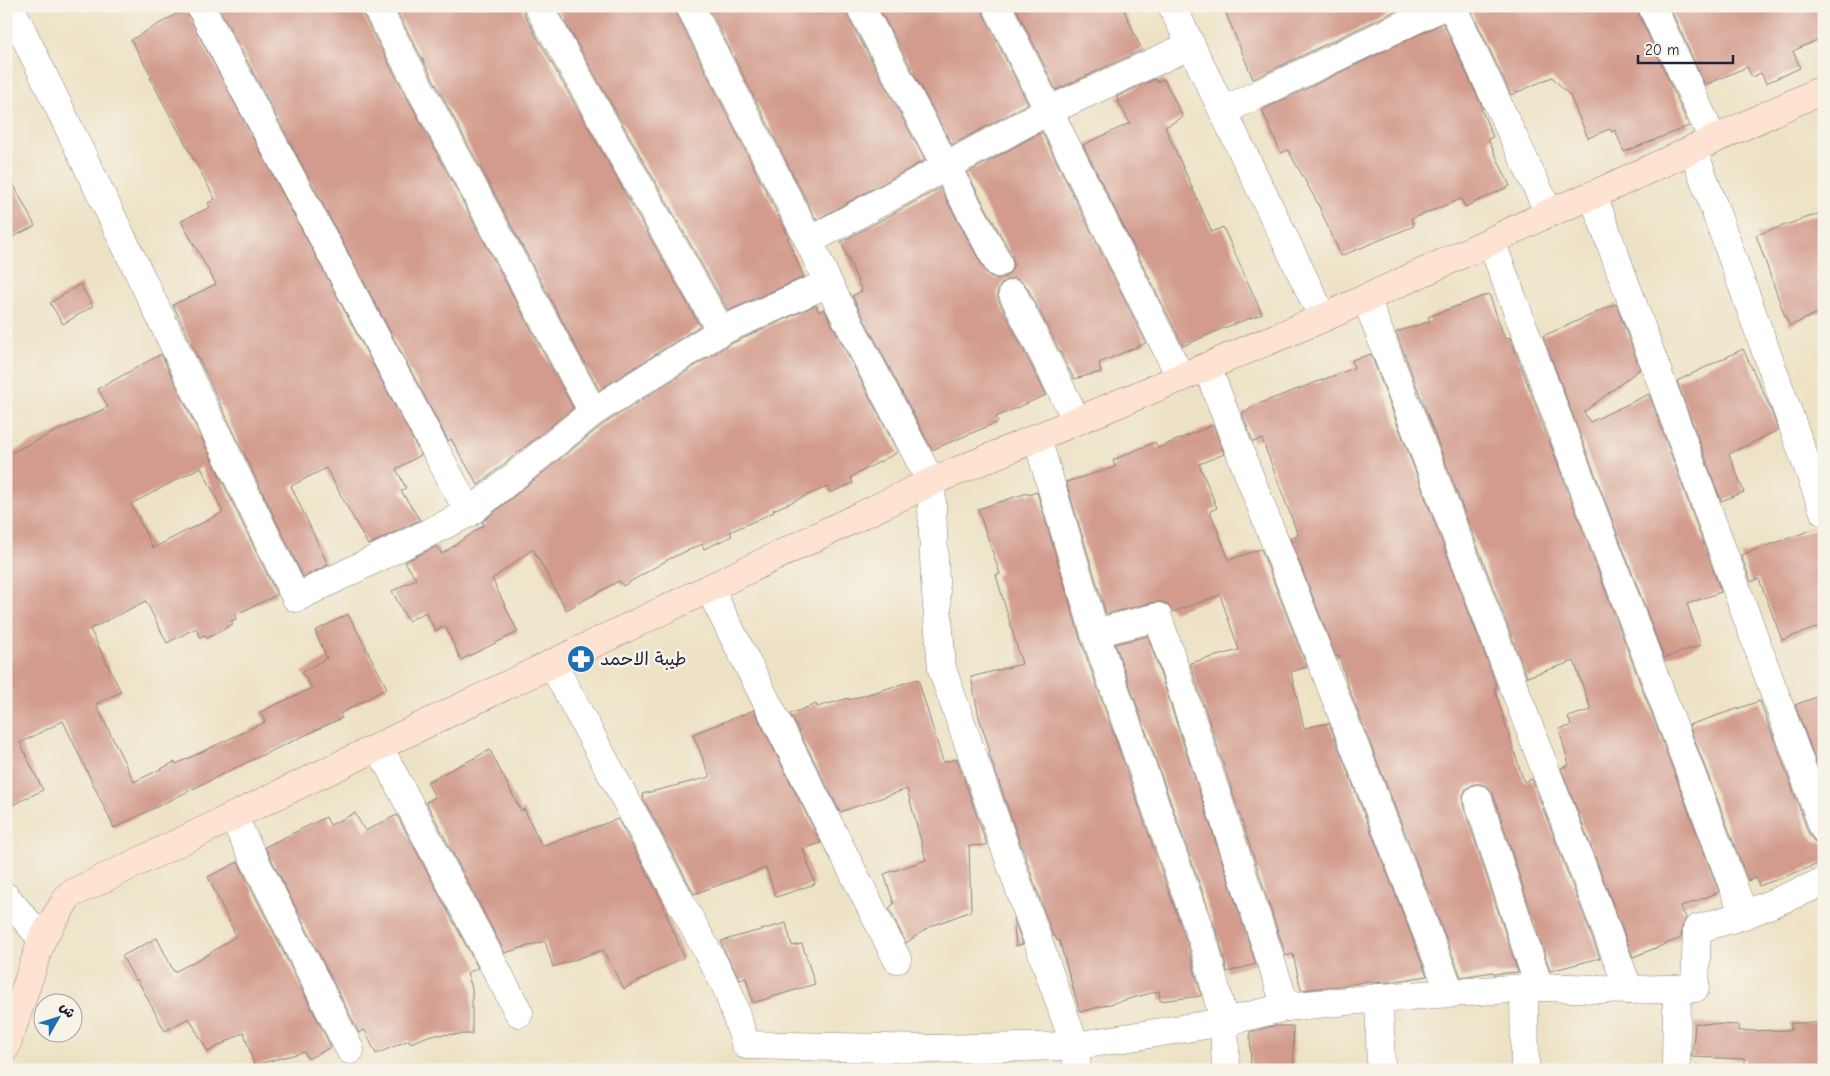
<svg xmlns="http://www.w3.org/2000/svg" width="1830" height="1076" font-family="'Comic Neue','Playpen Sans Arabic',sans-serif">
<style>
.building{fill:#d29b8d;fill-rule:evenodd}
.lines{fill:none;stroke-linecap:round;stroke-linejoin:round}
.minor-casing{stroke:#888280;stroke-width:29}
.tertiary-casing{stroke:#888280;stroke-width:29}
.secondary-casing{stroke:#888280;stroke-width:29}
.minor{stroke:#fff;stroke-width:28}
.tertiary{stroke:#fff;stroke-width:28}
.secondary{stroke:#fee3d2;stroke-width:28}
.labels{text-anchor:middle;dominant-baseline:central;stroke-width:5;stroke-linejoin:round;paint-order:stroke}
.poi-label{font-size:18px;fill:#22223b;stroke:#f7f3e8;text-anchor:start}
</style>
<rect width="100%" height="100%" fill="#f7f3e8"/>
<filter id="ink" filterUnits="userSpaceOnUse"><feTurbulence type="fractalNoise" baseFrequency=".02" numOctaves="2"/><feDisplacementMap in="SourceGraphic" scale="10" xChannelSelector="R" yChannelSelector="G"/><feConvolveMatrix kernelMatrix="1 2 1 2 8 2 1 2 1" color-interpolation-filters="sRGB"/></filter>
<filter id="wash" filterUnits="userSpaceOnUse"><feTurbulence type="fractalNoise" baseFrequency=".0096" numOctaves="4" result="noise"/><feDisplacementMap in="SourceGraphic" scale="20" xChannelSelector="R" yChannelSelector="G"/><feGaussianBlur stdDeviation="1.12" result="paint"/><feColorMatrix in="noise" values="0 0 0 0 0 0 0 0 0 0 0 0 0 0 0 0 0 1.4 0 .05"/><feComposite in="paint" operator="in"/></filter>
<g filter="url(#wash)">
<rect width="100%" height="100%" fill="#ede2c5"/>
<g id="blocks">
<g class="building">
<path d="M218,6H360L362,13L573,408L478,485L451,439L448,441Z"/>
<path d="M394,6H522L524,14L700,326L599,390Z"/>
<path d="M556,6H675L676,13L789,237L787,238L804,277L728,311Z"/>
<path d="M708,6H844L846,13L925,160L816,220Z"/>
<path d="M878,6H982L983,13L1028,104L952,145Z"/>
<path d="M1015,6H1122L1142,50L1056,90Z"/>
<path d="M1223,6H1406L1253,79Z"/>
<path d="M1469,6H1637L1638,12L1689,126L1624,152L1615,130L1612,132L1610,129L1588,138L1570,96L1552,77L1511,95Z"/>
<path d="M1669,6H1824V37L1793,51L1800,68L1766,83L1761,73L1752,77L1747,67L1705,85Z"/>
<path d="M185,9L421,455L396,469L406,488L401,491L420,520L368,545L326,468L291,486L328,565L303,577L173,305L216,284L181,221L210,207L208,203L215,199L150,78L152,77L131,40Z"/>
<path d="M1443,23L1483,108L1481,109L1493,137L1488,139L1510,186L1465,207L1461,199L1411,219L1414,226L1341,256L1317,202L1288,150L1281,153L1262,110Z"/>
<path d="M1155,79L1157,82L1164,79L1183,117L1165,127L1212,232L1223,227L1262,314L1226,327L1183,346L1083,145L1130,123L1116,97Z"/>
<path d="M1042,132L1146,343L1099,363L1101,372L1074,379L1027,287L1021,281L1014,278L1006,280L1000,286L997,293L999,301L1046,395L996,417L998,422L932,450L852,296L862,291L841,242L940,188L985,271L990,276L997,279L1005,277L1011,271L1014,264L1012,256L967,173Z"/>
<path d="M6,170L35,226L6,240Z"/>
<path d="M1824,212V310L1790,326L1784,314L1756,235Z"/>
<path d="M80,284L93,306L63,324L50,303Z"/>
<path d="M1489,294L1505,339L1510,337L1719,892L1681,907L1686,918L1682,928L1681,938L1633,957L1561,768L1569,765L1559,729L1571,726L1568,717L1591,710L1574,661L1527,677L1396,332L1430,321L1428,317Z"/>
<path d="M1616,304L1640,369L1584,412L1590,422L1649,394L1721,592L1687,604L1701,645L1664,658L1543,336Z"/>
<path d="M816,305L819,312L824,309L898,452L851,477L853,483L830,493L827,487L773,510L774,512L730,532L732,536L704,549L702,544L669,559L623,586L619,581L566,610L533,549L492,579L518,632L461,660L445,626L435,631L426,612L408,621L392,591L416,579L405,562L437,546L442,554L484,525L482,522L602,425L728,345Z"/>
<path d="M1743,349L1769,405L1778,430L1729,454L1744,492L1721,501L1677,381Z"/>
<path d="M161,354L277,595L235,615L236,619L231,621L233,624L207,638L205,635L200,637L196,628L167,643L146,601L90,629L121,692L96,704L134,782L175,762L176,764L265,722L260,712L312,688L302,672L327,658L315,631L348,614L387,688L340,714L342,718L237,767L114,828L63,721L20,743L43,790L6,808V455L108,407L98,389ZM201,467L223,512L153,548L131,504Z"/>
<path d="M1371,354L1497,687L1494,688L1496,694L1524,782L1532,779L1600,958L1550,971L1493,794L1488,787L1481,784H1474L1466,789L1463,796V804L1518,972L1494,974L1493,972L1461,977L1349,689L1339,656L1336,657L1290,538L1298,535L1262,439L1253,442L1242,413L1251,409L1250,407L1354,368L1352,360Z"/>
<path d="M1213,425L1224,454L1199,464L1217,508L1210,511L1229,560L1261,549L1307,667L1291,672L1304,728L1329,723L1427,976L1390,982L1370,983V981L1347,985L1301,990L1293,954L1286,956L1190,663L1239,650L1220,595L1173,612L1168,605L1162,602H1155L1106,614L1066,482L1115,467L1113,460L1155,442L1158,448Z"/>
<path d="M1037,492L1080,638L1190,952L1201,996L1160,1001L1159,991L1080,1012L1059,940L1057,941L1055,936H1053L988,751H990L979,717L971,677L1022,664L996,575L1000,574L978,509L1027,493L1028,495Z"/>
<path d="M1820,527H1824V625L1782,640L1759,579L1751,582L1741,555Z"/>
<path d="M1148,636L1256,964L1227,972L1220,942L1115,644Z"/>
<path d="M918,679L943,762L957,759L987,845L969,846L971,911L929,927L906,943L889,908L894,904L884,874L926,860L907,789L840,812L790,714L816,704L817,707L849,698V700Z"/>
<path d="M1824,694V783L1795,705Z"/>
<path d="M1760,701L1809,834L1814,841L1824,844V862L1759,886L1756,878L1748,881L1689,725Z"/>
<path d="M754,710L821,843L803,849L815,884L776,897L766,868L694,894L644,800L642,794L710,777L693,734Z"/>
<path d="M490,750L521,811L524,809L542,846L618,819L664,905L663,906L684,957L624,989L603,950L553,967L545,941L505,953L426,802L435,797L427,782Z"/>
<path d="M355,813L365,831L397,815L478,968L467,973L472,988V1034L431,1035L410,1043L409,1040L376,1054L365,1030L359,1033L265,847L326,817L330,825Z"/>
<path d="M238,862L331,1047L308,1059L304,1052L254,1065L244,1032L208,1052L189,1018L165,1031L137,979L135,980L122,956L157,938L174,972L209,954L236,936L208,877Z"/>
<path d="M1013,918L1023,944L1016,946Z"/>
<path d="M786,923L792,946L802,944L815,984L753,1003L746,978L740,980L723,948L721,941Z"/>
<path d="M1695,1023L1739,1025L1738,1031L1791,1030V1023H1824V1070H1745V1059L1692,1057Z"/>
<path d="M1273,1026H1293L1294,1070H1251L1250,1032Z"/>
</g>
</g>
</g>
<g filter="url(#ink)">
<use href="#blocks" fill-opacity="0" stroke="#888280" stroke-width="1"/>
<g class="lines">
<g class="minor-casing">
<g id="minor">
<path d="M10,6L296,598L469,513L593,412L721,331L828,283"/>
<path d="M200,6L469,513"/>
<path d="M376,6L593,412"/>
<path d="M538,6L721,331"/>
<path d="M690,6L809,241L828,283L931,482L935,580L942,669L1075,1046L1077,1070"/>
<path d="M860,6L998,263"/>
<path d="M997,6L1181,378"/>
<path d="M1172,6L1323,318"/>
<path d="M1452,6L1549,213"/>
<path d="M1652,6L1713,140"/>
<path d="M1223,111L1443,6"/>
<path d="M1693,149L1824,512"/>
<path d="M1593,195L1824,829"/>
<path d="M809,241L1048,111L1191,45"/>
<path d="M1491,241L1744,915"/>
<path d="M1013,294L1077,421"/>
<path d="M1366,298L1629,990"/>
<path d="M1207,367L1450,992"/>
<path d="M1037,438L1095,633L1205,947L1224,1022L1226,1070"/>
<path d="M709,588L897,959"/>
<path d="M1095,633L1158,617L1286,1007"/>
<path d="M552,663L727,988L746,1045L930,1049L1075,1046L1224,1022L1286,1007L1379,998L1539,987L1629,990L1695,988L1697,929L1744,915L1824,882"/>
<path d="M379,747L519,1013"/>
<path d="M1478,799L1539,987"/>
<path d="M233,817L350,1050"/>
<path d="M1524,988L1525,1070"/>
<path d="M1379,998L1381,1070"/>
<path d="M1676,1070L1677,989"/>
</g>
</g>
<g class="tertiary-casing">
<path id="tertiary" d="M6,897L42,939"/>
</g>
<g class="secondary-casing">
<path id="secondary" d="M6,1047L42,939L69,895L931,482L1323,318L1491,241L1549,213L1593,195L1824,89"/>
</g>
<use href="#minor" class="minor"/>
<use href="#tertiary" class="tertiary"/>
<use href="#secondary" class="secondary"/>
</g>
</g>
<defs>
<g id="pharmacy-disc" transform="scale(1.4375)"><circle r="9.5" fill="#1f6fb2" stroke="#f7f3e8"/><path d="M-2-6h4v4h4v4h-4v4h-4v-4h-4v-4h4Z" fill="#fff"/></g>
</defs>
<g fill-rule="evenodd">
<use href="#pharmacy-disc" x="581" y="659"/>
</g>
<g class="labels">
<g class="poi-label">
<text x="600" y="659">طيبة الاحمد</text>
</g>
</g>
<rect width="1830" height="1076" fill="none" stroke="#f7f3e8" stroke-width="25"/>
<g transform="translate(58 1018) rotate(51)"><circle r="24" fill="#f7f3e8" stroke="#a29fa3"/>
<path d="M0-4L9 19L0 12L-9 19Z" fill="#1f6fb2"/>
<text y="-8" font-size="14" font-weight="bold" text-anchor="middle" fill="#22223b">ش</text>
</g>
<path d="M1638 55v8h95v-8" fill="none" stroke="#22223b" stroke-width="2.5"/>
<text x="1645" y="55" font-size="15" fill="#22223b" stroke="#f7f3e8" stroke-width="4" paint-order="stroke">20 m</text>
</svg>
